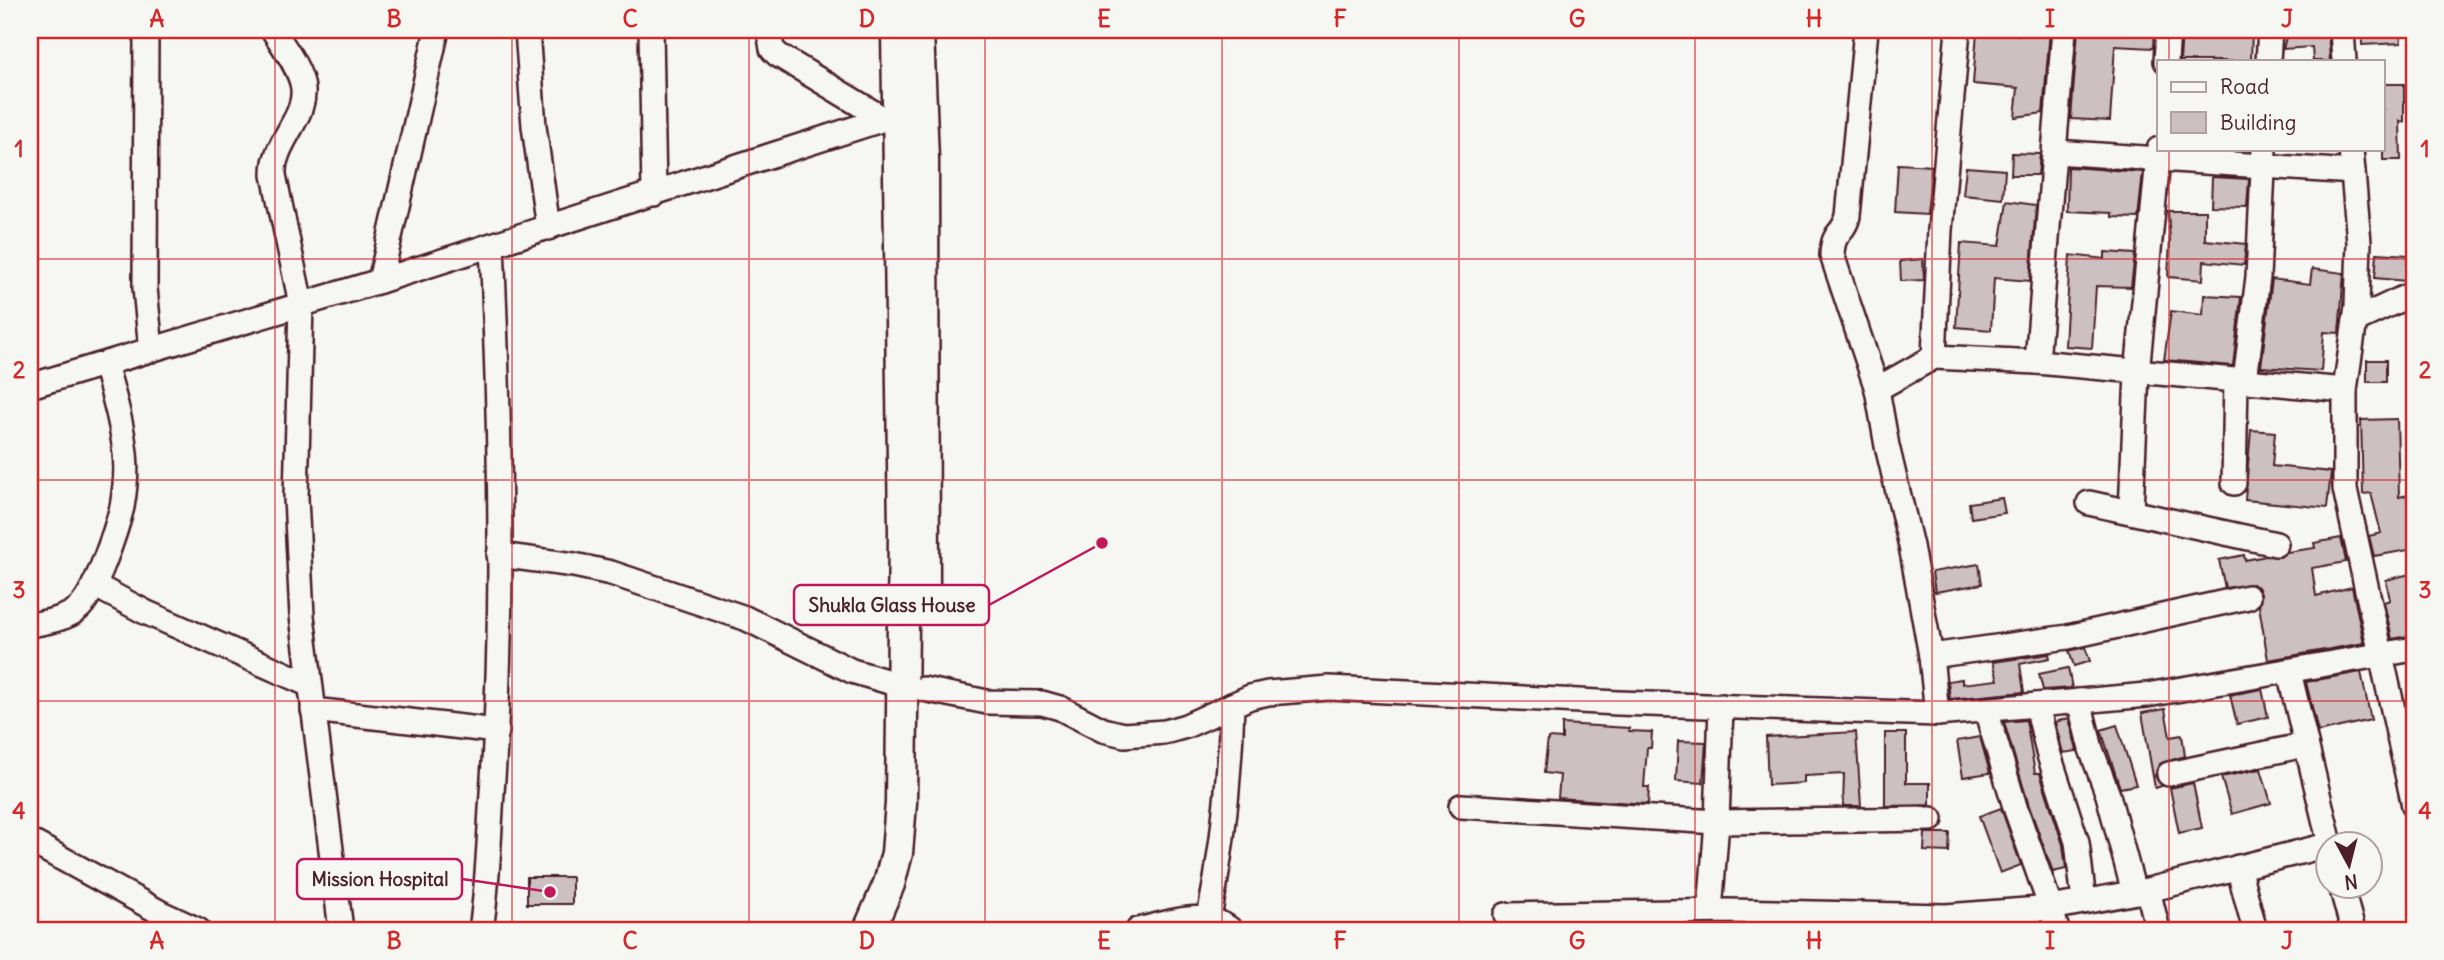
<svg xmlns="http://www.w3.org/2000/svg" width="2444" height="960" font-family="Delius,sans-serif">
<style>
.building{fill:#ccc1c0;stroke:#4a1f2b;stroke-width:2}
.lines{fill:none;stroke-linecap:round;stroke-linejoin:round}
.minor-casing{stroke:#4a1f2b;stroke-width:28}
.major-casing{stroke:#4a1f2b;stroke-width:35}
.minor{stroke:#f6f6f2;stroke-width:23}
.major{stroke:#f6f6f2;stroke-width:30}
.grid{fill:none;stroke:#d62828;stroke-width:2;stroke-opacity:0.55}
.leader{fill:none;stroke:#c2185b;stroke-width:2.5}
.callout-dot{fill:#c2185b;stroke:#f6f6f2;stroke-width:2.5}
.callout{fill:#f6f6f2;stroke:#c2185b;stroke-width:2.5}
.callout-label{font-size:19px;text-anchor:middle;font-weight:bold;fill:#4a1f2b}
.neatline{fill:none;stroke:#d62828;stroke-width:2.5}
.grid-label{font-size:23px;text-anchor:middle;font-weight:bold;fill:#d62828}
</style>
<rect width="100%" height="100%" fill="#f6f6f2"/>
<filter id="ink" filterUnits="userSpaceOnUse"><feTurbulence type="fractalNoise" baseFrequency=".0143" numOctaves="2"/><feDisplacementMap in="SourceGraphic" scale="14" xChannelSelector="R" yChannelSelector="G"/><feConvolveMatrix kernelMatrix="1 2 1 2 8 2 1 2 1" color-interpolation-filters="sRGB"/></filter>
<g filter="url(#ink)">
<g class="building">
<path d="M2024,30H2050L2043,113L2015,117L2018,88L1973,84L1977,31L2024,35Z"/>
<path d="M2078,30H2154L2153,48L2115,46L2110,121L2071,119Z"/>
<path d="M2182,30H2252L2251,61H2180Z"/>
<path d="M2313,30H2328L2330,61H2313L2312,47L2283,49L2287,33L2313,32Z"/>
<path d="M2362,30H2400L2401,43L2362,45Z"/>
<path d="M2383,84H2404V122L2400,121L2401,160H2383Z"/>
<path d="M2012,153L2040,154L2038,175H2011Z"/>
<path d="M1898,164L1932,166L1927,214L1895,212Z"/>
<path d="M1966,167L2005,170L2003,199L1963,195Z"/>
<path d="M2068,167L2143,172L2138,218L2111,217V213L2067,211Z"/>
<path d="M2212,177L2249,179L2247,207L2211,206Z"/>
<path d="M2007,201L2036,205L2030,281L1994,278L1991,330L1956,327L1961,243L2000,246Z"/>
<path d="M2168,211H2205V240L2246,244L2244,265L2204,261L2203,280L2168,277L2170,241Z"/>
<path d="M2105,252L2135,254L2131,287L2096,286L2092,348L2065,346L2070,255L2105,259Z"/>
<path d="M2377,253L2408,255L2406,281L2375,278Z"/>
<path d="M1923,259L1924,280L1901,281L1900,261Z"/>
<path d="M2312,269L2344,273L2339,333L2324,332L2321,371L2261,367L2272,279L2310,284Z"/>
<path d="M2204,295L2241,297L2233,366L2164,360L2171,311L2203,315Z"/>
<rect x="2367" y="360" width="19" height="22"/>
<path d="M2397,419L2399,497L2408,495L2413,515L2414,549L2374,556L2369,536L2381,533L2371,493L2363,494L2361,420Z"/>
<path d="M2251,430L2275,432L2272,466L2331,472L2327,508L2245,500Z"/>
<path d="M2002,498L2005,513L1971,518L1969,503Z"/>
<path d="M2341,538L2346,562L2312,568L2316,596L2352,587L2364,643L2268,660L2259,606L2261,593L2258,587L2252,584L2225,588L2219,560L2244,555L2245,560L2266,556L2280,557L2287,552L2315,548L2314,543Z"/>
<path d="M1979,564L1982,584L1935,592L1932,572Z"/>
<path d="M2414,573V635L2392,639L2384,602L2390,600L2386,580Z"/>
<path d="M2085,647L2090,661L2074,666L2069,651Z"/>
<path d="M2049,654L2050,658L2020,664L2024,692L1950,699L1948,681L1962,679V684L1998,680L1993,662Z"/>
<path d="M2068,668L2072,688L2043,690L2039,674Z"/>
<path d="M2361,672L2371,720L2318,732L2306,682Z"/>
<path d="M2262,689L2268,717L2237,724L2230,695Z"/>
<path d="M2165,709L2170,737L2182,735L2185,756L2159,764L2155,776L2162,786L2155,788L2142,713Z"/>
<path d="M2069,718L2077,751L2063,753L2055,722Z"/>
<path d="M2026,720L2035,773H2040L2063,845L2066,869L2053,872L2029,806L2004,722Z"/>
<path d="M1562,724L1629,728V731L1652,732L1651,748H1647L1644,787H1649L1648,804L1558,798L1560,775L1544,773L1548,738L1562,739Z"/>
<path d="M2117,725L2136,785L2120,788L2101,730Z"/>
<path d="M1856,732L1861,806H1843L1844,774L1804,776V783L1768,785L1766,737Z"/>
<path d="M1885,733H1906V783H1930V805L1885,806Z"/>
<path d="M1980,737L1990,773L1963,777L1957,741Z"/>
<path d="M1678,741L1706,742L1703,783L1676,781Z"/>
<path d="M2261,769L2271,803L2232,814L2221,777Z"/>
<path d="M2193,783L2202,828L2179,833L2170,788Z"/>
<path d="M2001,808L2021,865L2000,873L1979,816Z"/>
<path d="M1925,833H1950L1949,852L1924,851Z"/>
<rect x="527" y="877" width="45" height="27"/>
</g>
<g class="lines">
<g class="minor-casing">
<g id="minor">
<path d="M146,30L145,288L151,350"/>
<path d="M273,30C283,46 297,64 302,83C309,111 283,133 276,159C274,164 274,170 274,175L301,304L296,498L302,616L341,930"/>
<path d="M527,30L534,126L548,228"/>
<path d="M651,30L654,194"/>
<path d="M769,30L772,49L778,55L884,119"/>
<path d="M1866,30L1848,216C1844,235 1833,229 1832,255L1877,389L1887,446L1911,546L1931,656L1937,714"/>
<path d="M2342,30L2344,61"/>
<path d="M2166,61L2168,30"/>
<path d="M2268,61L2270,30"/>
<path d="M2055,152L2353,172"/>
<path d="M380,281L437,30"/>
<path d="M2356,320L2414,293"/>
<path d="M1934,357L1940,230L1958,30"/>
<path d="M2037,362L2064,30"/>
<path d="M2245,380L2258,277L2264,149"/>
<path d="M30,386L380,281L884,119L912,115"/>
<path d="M1877,389L1934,357L2037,362L2345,390V489L2414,806"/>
<path d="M2345,390L2357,306L2359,242L2351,149"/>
<path d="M2234,483L2236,380"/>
<path d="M2089,503L2276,544"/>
<path d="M2131,511L2137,373L2159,149"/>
<path d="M499,555L574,565L611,573L745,618L852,671L903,686"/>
<path d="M94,585L145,612L310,685"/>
<path d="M30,625C46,622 68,619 80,607C96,591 116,531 122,507C125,490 127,471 125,453C122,423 113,393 105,364"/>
<path d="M1931,656L2068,637L2248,597"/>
<path d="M2289,672L2330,844"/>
<path d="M923,689L987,702L1042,703L1060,708L1103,730L1124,735L1165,732L1186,726L1250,697L1268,693L1329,688L1618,703L1937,714L2147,695L2414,649"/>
<path d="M2079,701L2091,749L2108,795L2134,892"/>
<path d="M2037,705L2048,752L2077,842L2084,901"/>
<path d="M313,710L497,731"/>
<path d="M1986,710L2016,810L2051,908L2057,930"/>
<path d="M2169,774L2305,745"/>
<path d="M1461,806L1717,822L1931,819"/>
<path d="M30,841L163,914L198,930"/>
<path d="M2238,867L2255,930"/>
<path d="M2341,886L2353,930"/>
<path d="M2148,890L2158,930"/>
<path d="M1710,911L1717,822L1721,706"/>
<path d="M1506,915L1728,911L1946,916L2051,908L2148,890L2328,845"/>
<path d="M1209,918C1223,848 1230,776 1232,705"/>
<path d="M481,930C488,885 489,838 492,793C505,611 500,427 492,245"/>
<path d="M1138,930C1169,923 1204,908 1231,930"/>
</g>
</g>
<g class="major-casing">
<g id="major">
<path d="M918,30L923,159L924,600"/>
<path d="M869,930L889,884L897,853L901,803L904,532L897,30"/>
</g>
</g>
<use href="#minor" class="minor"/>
<use href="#major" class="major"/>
</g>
</g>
<path class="grid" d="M275,30V930M512,30V930M749,30V930M985,30V930M1222,30V930M1459,30V930M1695,30V930M1932,30V930M2169,30V61M2169,149V930M30,259H2414M30,480H2414M30,701H2414"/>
<path class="leader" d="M1102 543L989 605M550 892L462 879"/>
<g class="callout-dot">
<circle cx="1102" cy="543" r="7"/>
<circle cx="550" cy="892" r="7"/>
</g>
<g class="callout">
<rect x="794" y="585" width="195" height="40" rx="7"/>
<rect x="297" y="859" width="165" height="40" rx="7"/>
</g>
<g class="callout-label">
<text x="892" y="612">Shukla Glass House</text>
<text x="380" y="886">Mission Hospital</text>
</g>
<rect width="2444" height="960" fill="none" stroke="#f6f6f2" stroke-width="77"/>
<rect x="2157" y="60" width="228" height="91" fill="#f6f6f2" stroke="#b1a0a2" stroke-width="2"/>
<rect x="2171" y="82" width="35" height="10" fill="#f6f6f2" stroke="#b1a0a2" stroke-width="2"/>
<text x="2220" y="94" font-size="21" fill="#4a1f2b">Road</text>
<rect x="2171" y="112" width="35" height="21" fill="#ccc1c0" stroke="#b1a0a2" stroke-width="2"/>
<text x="2220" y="130" font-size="21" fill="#4a1f2b">Building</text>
<g transform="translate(2349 865) rotate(173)"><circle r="33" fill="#f6f6f2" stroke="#b1a0a2" stroke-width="2"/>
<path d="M0-5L12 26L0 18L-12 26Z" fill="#4a1f2b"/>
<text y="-10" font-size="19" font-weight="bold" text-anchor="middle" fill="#4a1f2b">N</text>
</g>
<rect x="38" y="38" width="2368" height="884" class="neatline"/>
<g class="grid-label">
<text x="157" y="27">A</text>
<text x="394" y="27">B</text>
<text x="630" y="27">C</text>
<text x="867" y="27">D</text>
<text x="1104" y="27">E</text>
<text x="1340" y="27">F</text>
<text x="1577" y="27">G</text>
<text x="1814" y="27">H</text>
<text x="2050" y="27">I</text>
<text x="2287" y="27">J</text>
<text x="19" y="157">1</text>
<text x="2425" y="157">1</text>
<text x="19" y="378">2</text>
<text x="2425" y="378">2</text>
<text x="19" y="598">3</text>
<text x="2425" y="598">3</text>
<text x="19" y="819">4</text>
<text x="2425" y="819">4</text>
<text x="157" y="949">A</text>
<text x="394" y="949">B</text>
<text x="630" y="949">C</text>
<text x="867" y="949">D</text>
<text x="1104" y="949">E</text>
<text x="1340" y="949">F</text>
<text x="1577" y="949">G</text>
<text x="1814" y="949">H</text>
<text x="2050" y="949">I</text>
<text x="2287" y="949">J</text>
</g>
</svg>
